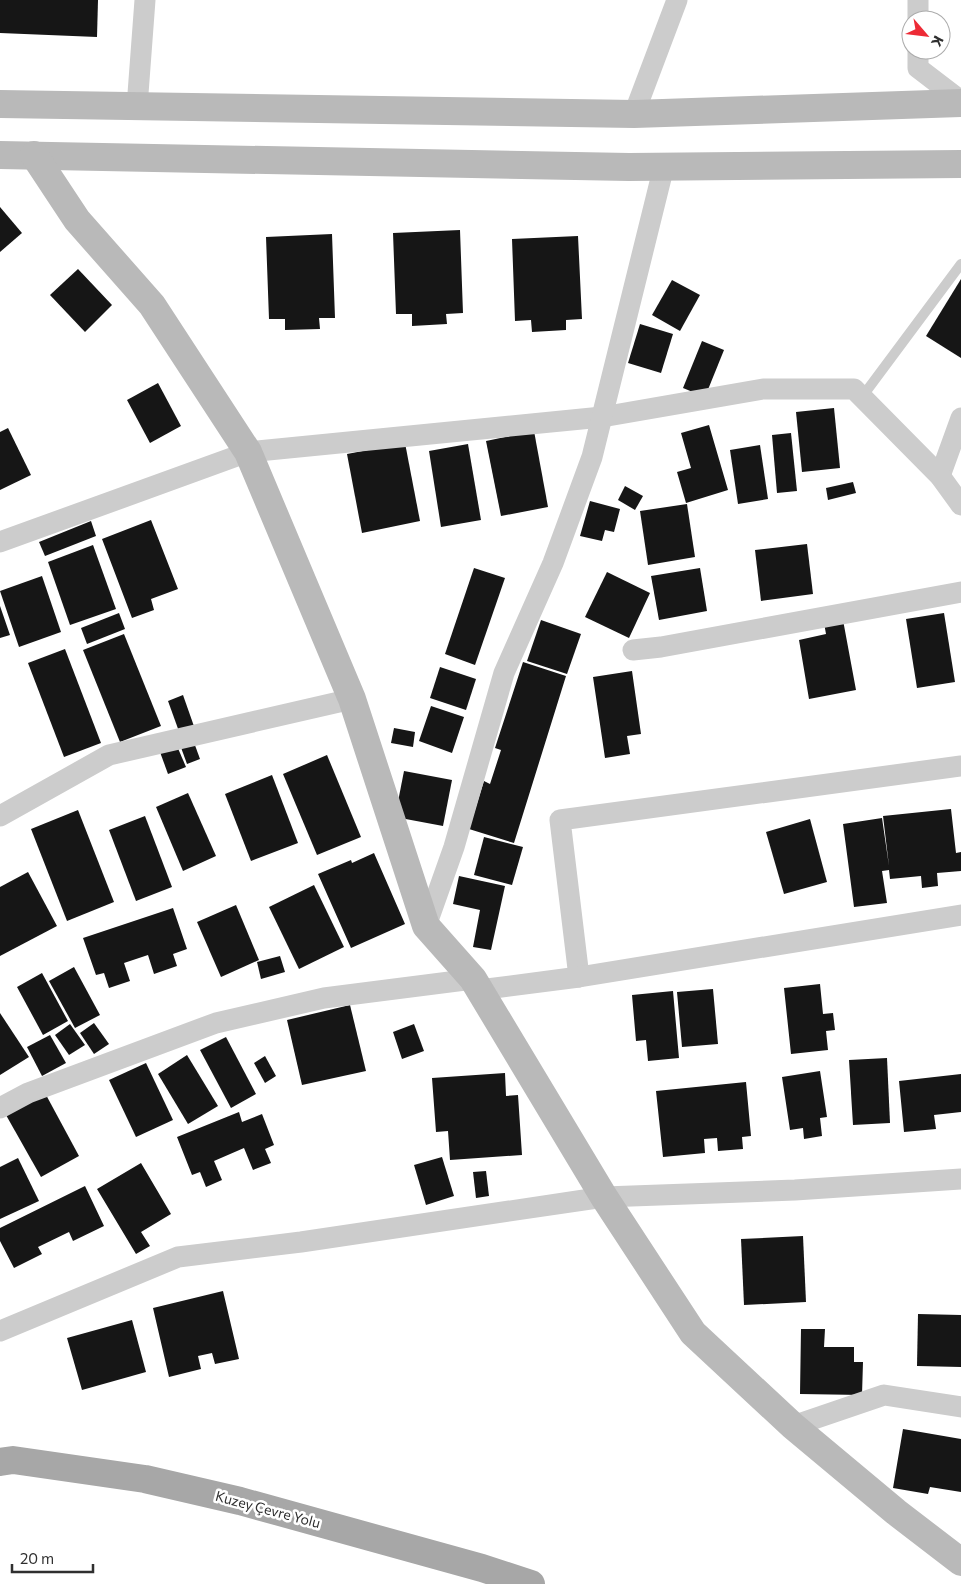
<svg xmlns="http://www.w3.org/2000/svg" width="961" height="1584" font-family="Commissioner,sans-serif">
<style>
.building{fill:#161616}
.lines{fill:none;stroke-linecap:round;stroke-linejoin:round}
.lane{stroke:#ccc;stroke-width:10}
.street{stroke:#ccc;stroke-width:21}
.secondary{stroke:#b9b9b9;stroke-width:28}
.primary{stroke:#a7a7a7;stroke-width:28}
.labels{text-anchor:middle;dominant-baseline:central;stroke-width:5;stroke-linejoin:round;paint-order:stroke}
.street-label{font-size:14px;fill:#2f2f2f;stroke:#fff}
</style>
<rect width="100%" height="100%" fill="#fff"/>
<g class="building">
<path d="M0,0H98L97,37L0,33Z"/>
<path d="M0,207L22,233L0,252Z"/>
<path d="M460,230L463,313L446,314L447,324L412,326V314H396L393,233Z"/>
<path d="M332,234L335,318H319L320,329L285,330V319H269L266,237Z"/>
<path d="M578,236L582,319L566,320V330L532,332L531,320L515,321L512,239Z"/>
<path d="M78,269L112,305L85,332L50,295Z"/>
<path d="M961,279V358L926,336Z"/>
<path d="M672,280L700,295L680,331L652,315Z"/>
<path d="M640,324L673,334L661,373L628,363Z"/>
<path d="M702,341L724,350L705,397L683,388Z"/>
<path d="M158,383L181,426L150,443L127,400Z"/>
<path d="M834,408L840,468L802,472L796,412Z"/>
<path d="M709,425L728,490L686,503L677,472L691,468L681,433Z"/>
<path d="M8,428L31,475L0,490V432Z"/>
<path d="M534,431L548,507L501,516L486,441Z"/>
<path d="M791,433L797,491L777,493L772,435Z"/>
<path d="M405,443L420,521L362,533L347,454Z"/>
<path d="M468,444L481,520L441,527L429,451Z"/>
<path d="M760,445L768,499L738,504L730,450Z"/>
<path d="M853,482L856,493L828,500L826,488Z"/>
<path d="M625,486L643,496L635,510L618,500Z"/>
<path d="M590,501L620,509L614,532L605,530L602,541L580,536Z"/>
<path d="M687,504L695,557L648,565L640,511Z"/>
<path d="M151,520L178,589L151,599L154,610L132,618L102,539Z"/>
<path d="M91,521L96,536L45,556L39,542Z"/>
<path d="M807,544L813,594L761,601L755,550Z"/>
<path d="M93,545L116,609L70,625L48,562Z"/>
<path d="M474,568L505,578L475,665L445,654Z"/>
<path d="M700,568L707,611L659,620L651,576Z"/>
<path d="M607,572L650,593L629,638L585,617Z"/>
<path d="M42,576L61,632L19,647L0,591Z"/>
<path d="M0,606L10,635L0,638Z"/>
<path d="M119,613L125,629L87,644L81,628Z"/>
<path d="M944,613L955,682L917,688L906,619Z"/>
<path d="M541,620L581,634L567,674L527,661Z"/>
<path d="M843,620L856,690L809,699L799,640L826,634L824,623Z"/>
<path d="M124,634L161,726L120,742L83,650Z"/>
<path d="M65,649L101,743L64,757L28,663Z"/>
<path d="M523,662L566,676L514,843L469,829L484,781L490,784L501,750L495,748Z"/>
<path d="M440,667L476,679L466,710L430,698Z"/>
<path d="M632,671L641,734L627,736L630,754L605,758L593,677Z"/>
<path d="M183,695L196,732L181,737L168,701Z"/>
<path d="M431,706L464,717L452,753L419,741Z"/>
<path d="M394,728L415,732L413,747L391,743Z"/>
<path d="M192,737L200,759L187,764L179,742Z"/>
<path d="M177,746L186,767L168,774L160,752Z"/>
<path d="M327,755L361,837L317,855L283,774Z"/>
<path d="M404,771L452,780L443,826L395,817Z"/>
<path d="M272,775L298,843L251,861L225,794Z"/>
<path d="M188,793L216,856L183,871L156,807Z"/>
<path d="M951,809L956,853L961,852V871L937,873L938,886L922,888L921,876L890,879L889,870L882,871L887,903L854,907L843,824L882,818L889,866L883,816Z"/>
<path d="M78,810L114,902L67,921L31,829Z"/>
<path d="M145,816L172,887L136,901L109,830Z"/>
<path d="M810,819L827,882L784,894L766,832Z"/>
<path d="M484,837L523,847L512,885L474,875Z"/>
<path d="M374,853L405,924L351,948L318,874L351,860L352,863Z"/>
<path d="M28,872L57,926L0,956V887Z"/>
<path d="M459,876L505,886L491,950L473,947L480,910L453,904Z"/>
<path d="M314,885L344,947L299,969L269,907Z"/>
<path d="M236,905L259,960L221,977L197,922Z"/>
<path d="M173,908L187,949L173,954L177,966L154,974L148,955L124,963L130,981L109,988L104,973L96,975L83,938Z"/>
<path d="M280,956L285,972L261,979L257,962Z"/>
<path d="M74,967L100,1015L75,1028L49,981Z"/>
<path d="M42,973L68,1021L43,1035L17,987Z"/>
<path d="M820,984L823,1014L833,1013L835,1030L826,1031L828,1050L791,1054L784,988Z"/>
<path d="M713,989L718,1044L682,1047L677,992Z"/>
<path d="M673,991L679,1058L648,1061L646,1040L636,1041L632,995Z"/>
<path d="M350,1005L366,1071L302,1085L287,1020Z"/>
<path d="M0,1013L29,1057L0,1075Z"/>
<path d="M94,1023L109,1044L94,1054L80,1033Z"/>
<path d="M70,1024L85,1045L69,1055L55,1035Z"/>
<path d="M414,1024L424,1051L402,1059L393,1032Z"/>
<path d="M50,1035L66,1063L42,1076L27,1047Z"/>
<path d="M226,1037L256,1094L231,1108L200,1050Z"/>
<path d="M187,1055L218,1106L188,1124L158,1074Z"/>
<path d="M265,1056L276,1076L265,1083L254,1063Z"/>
<path d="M887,1058L890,1123L853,1125L849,1060Z"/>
<path d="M146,1063L173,1120L136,1137L109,1080Z"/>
<path d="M820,1071L827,1117L820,1118L822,1136L804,1139L803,1128L790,1130L782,1077Z"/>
<path d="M505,1073L506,1096L518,1095L522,1155L450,1160L448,1131L436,1132L432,1078Z"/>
<path d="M961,1074V1112L934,1115L936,1129L904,1132L899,1081Z"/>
<path d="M746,1082L751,1136L742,1137L743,1149L718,1151L717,1138L704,1139L705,1153L663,1157L656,1091Z"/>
<path d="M45,1093L79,1156L41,1177L6,1115Z"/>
<path d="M239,1112L242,1122L262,1114L274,1145L265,1149L271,1163L253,1170L244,1148L214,1161L222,1180L206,1187L200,1172L192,1175L177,1137Z"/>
<path d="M442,1157L454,1196L426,1205L414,1165Z"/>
<path d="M18,1158L39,1201L0,1219V1167Z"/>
<path d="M141,1163L171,1214L141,1232L150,1246L136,1254L97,1189Z"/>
<path d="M486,1171L489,1196L476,1198L473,1172Z"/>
<path d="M85,1186L104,1226L73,1241L69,1232L38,1247L42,1254L14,1268L0,1241V1228Z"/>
<path d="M803,1236L806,1302L744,1305L741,1239Z"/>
<path d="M223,1291L239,1359L215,1364L212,1353L198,1356L201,1369L169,1377L153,1308Z"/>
<path d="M918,1314L961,1315V1367L917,1366Z"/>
<path d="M132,1320L146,1372L82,1390L67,1338Z"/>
<path d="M801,1329H825L824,1347H854V1362H863L862,1395L800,1394Z"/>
<path d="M903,1429L961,1439V1492L930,1487L928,1494L893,1488Z"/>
</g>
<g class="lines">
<path class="lane" d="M862,397L961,264"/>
<g class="street">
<path d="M918,20V0"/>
<path d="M918,50V68L961,101"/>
<path d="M137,107L145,0"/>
<path d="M634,114L677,0"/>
<path d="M940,476L961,418"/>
<path d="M0,542L248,452L602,417L763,389H854L940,476L961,505"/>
<path d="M633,650L661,647L961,592"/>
<path d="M0,816L109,755L352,699"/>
<path d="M426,926L454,847L504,673L553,563L592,457L664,166"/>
<path d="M579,977L560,820L961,766"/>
<path d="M479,990L579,977L961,915"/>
<path d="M0,1108L28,1093L216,1023L324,998L473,979"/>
<path d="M0,1331L178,1257L301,1242L604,1197L795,1190L961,1179"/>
<path d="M793,1426L884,1395L961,1407"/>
</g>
<g class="secondary">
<path d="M0,104L634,114L961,103"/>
<path d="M0,155L629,167L961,164"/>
<path d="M34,155L77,220L152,305L248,452L352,699L426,926L473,979L604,1197L693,1333L793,1426L896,1512L961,1562"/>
</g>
<path class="primary" d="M0,1462L13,1460L145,1479L240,1501L482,1568L531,1584"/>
</g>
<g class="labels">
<g class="street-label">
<text transform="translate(268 1509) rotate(15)">Kuzey Çevre Yolu</text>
</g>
</g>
<g transform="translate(926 35) rotate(118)"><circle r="24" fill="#ffffff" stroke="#acacac"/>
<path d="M0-4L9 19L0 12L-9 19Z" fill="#ed2b36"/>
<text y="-8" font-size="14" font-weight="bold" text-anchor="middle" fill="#2f2f2f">K</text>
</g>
<path d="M12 1564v8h81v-8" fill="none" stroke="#2f2f2f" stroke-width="2.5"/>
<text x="20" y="1564" font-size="15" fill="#2f2f2f" stroke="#ffffff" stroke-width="4" paint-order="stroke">20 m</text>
</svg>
